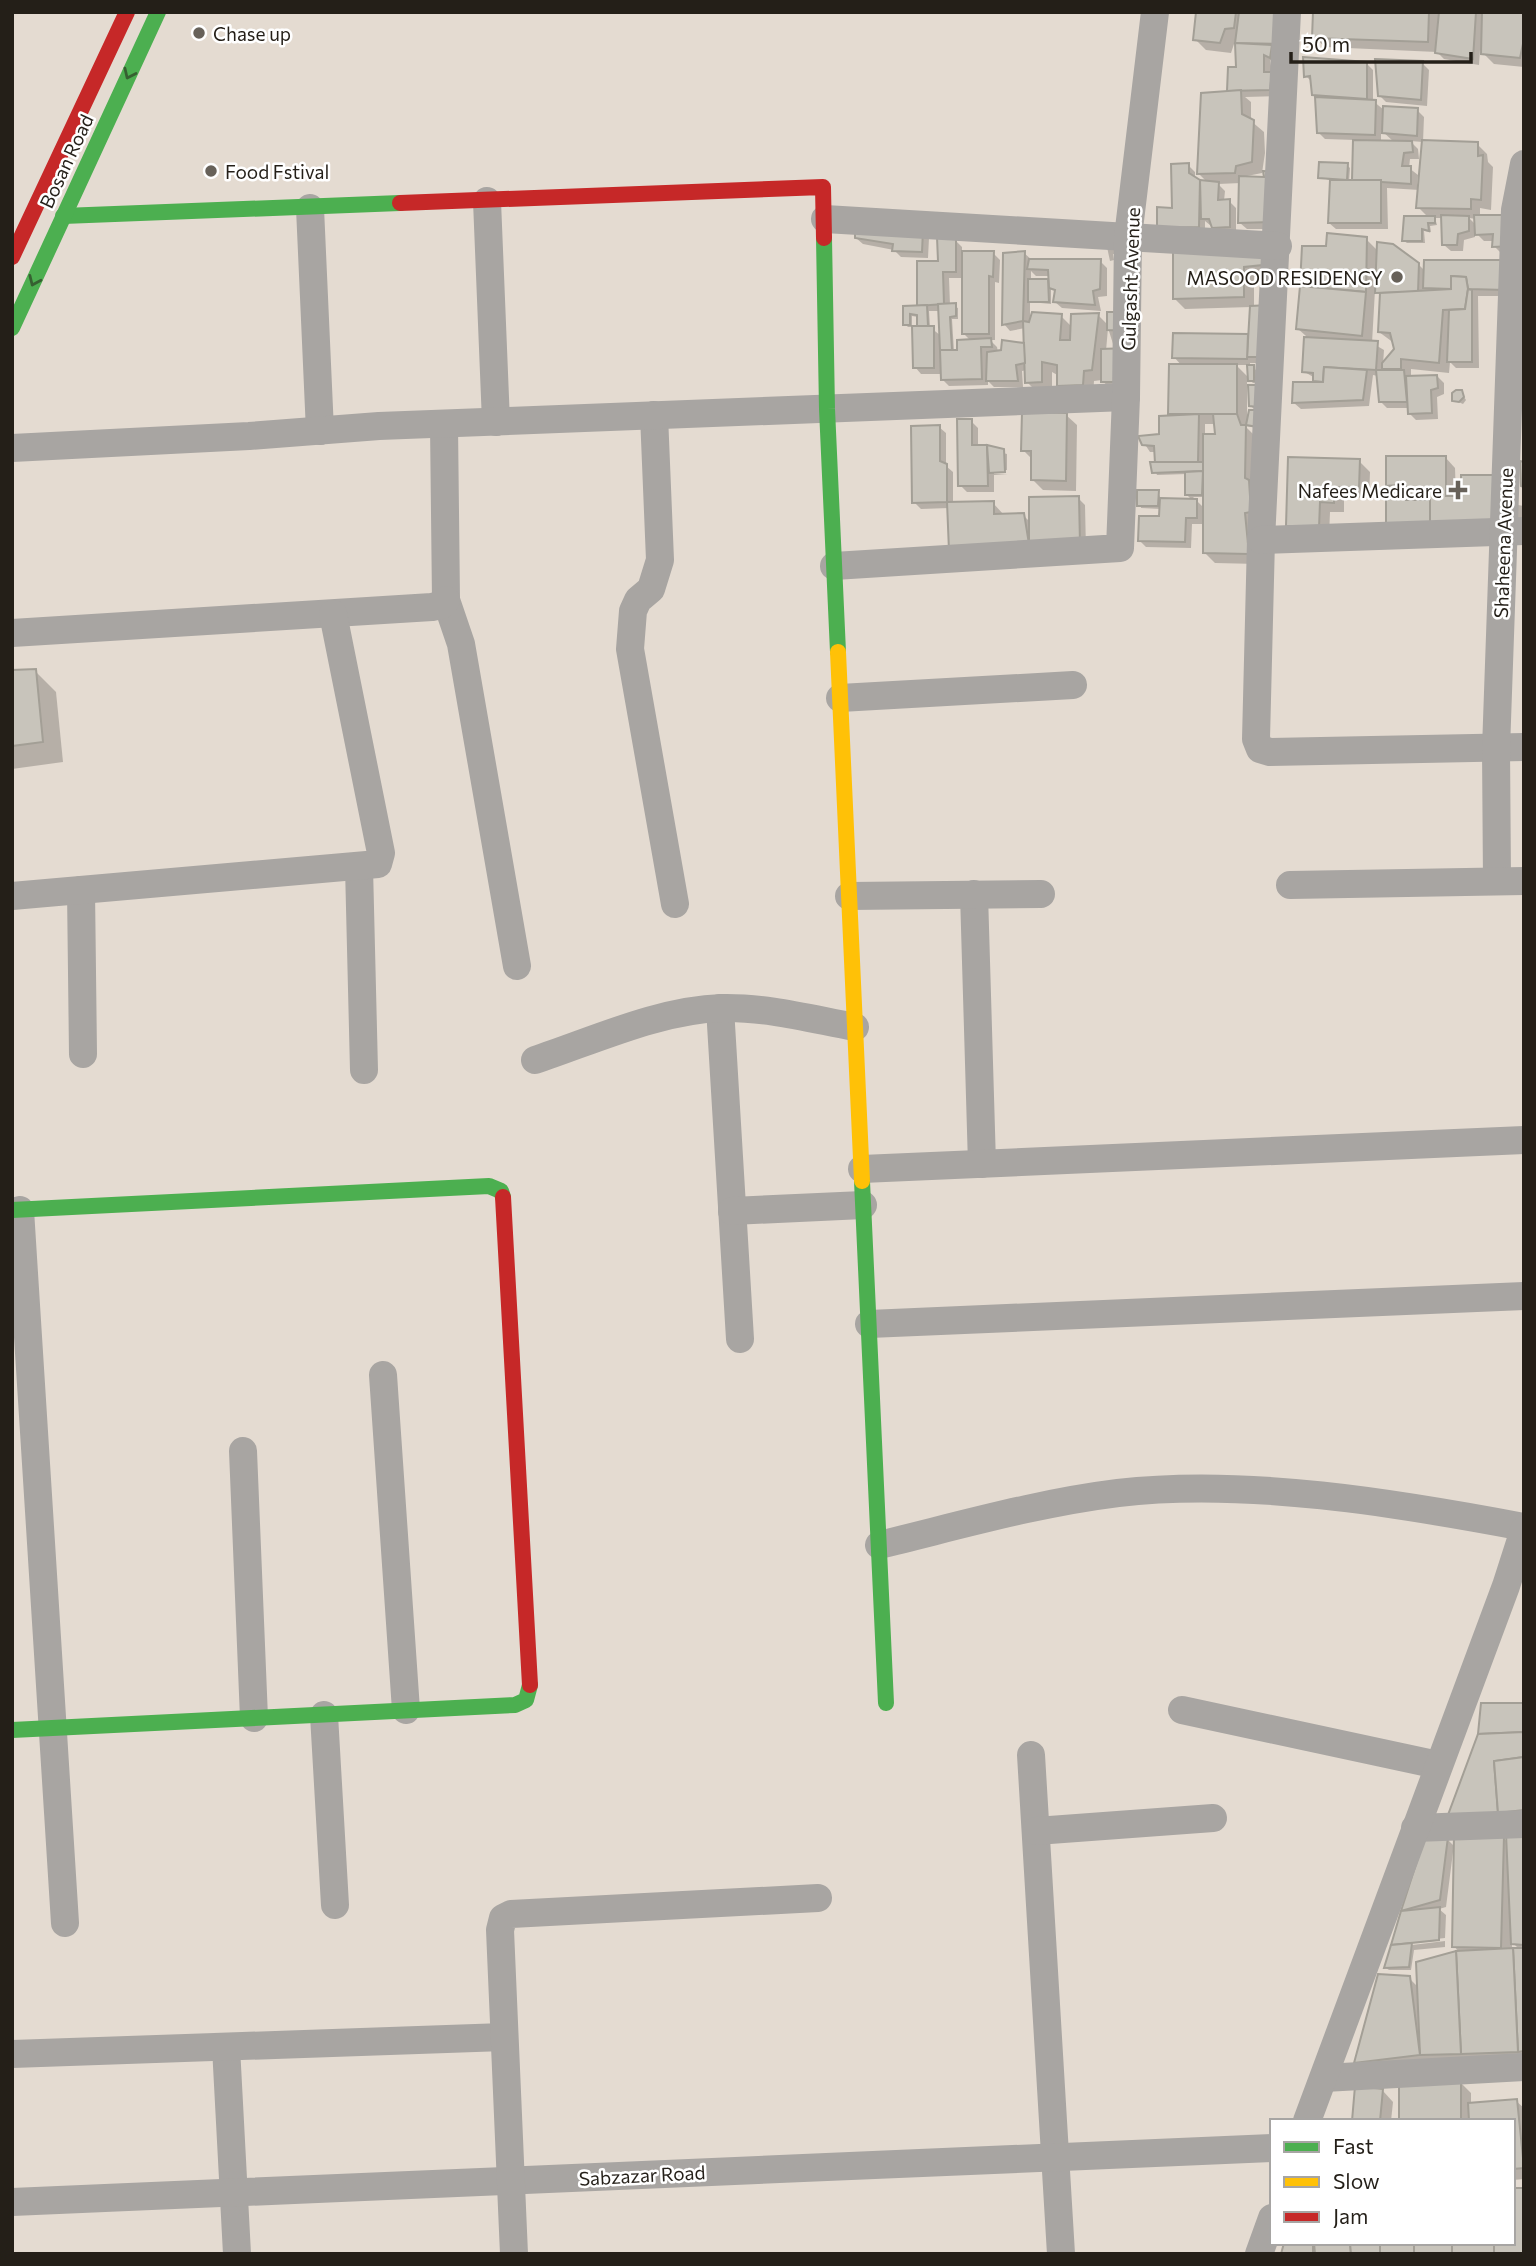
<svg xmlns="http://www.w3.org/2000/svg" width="1536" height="2266" font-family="Commissioner,sans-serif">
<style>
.shadow{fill:#0003;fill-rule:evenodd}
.building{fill:#c8c4bb;stroke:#a39f96;stroke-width:2}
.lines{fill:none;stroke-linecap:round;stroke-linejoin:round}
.street{stroke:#a8a5a2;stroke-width:28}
.fast{stroke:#4caf50;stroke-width:16}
.slow{stroke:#ffc107;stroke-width:16}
.jam{stroke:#c62828;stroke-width:16}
.oneway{stroke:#366031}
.poi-dot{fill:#676159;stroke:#fff;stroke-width:2.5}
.labels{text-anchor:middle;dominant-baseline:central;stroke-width:5;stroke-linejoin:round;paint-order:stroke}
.poi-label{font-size:19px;fill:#241f18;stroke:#fff;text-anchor:start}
.street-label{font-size:19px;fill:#241f18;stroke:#fff}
</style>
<rect width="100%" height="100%" fill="#e4dbd1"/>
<g class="shadow">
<path d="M1198,12H1295L1276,63L1270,60L1276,96L1245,97L1251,102V121L1264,132L1265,153L1262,173L1242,177L1280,229H1247L1240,223L1241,183L1218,184L1225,191L1224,201H1229L1236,208V233L1221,234L1205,221V233L1166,234L1188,165L1195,172V179L1207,182L1199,174L1238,69L1236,38L1231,53L1206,50L1195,39Z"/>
<path d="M1314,12H1524V67L1494,64L1480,50L1479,65L1444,59L1437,52L1325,47L1314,37Z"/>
<path d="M1366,63L1373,70V101L1384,110H1417L1424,117L1423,142L1410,141L1418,149L1419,159H1410L1409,168L1418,175L1417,185L1477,144L1487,154L1488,162L1493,167L1491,210L1480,208V217H1514L1501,253L1494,246V241H1484L1475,232V237L1464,240L1463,251H1451L1444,245L1442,218H1435L1437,225L1430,226L1431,232L1424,231L1425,243H1407L1404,241L1429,218L1418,207L1420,190L1387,188L1388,229H1336L1329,223L1332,181L1320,177L1347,165L1350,168L1349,182H1354L1355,140L1325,139L1319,133L1317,98L1313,83L1306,76ZM1381,130L1394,142H1381ZM1469,218L1476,219L1477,226Z"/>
<path d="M1422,63L1429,70L1427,106L1386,102L1379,95Z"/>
<path d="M856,238H929L928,258L901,257L894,250L863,244Z"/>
<path d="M1366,239L1378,251L1418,264L1426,272L1505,261L1512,296H1478L1479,368H1456L1450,362L1449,373L1411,369V377L1437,376L1444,383V394L1437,397L1438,419L1416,420L1409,413V408H1387L1380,401L1378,376L1373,375L1369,406L1301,409L1294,403L1314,383L1315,378L1303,371L1306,336L1297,328L1328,248ZM1375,290L1382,297L1379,332L1394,343L1395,349L1383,364L1384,350L1372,343Z"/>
<path d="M955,240L962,247V253H993L1000,260L999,283L995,282V340H990L997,347L998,352L1026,345L1025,328L1010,331L1004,324L1024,253L1032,260L1100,261L1107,268V296L1098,297L1101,311L1062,308L1055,302L1057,293L1051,287V304L1030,302V322L1061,316L1072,327L1098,315L1110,327L1127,313L1114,347L1108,328L1106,351L1133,357L1109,388L1102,380L1094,381L1093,395L1052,372V392L1038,393L1027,382V370L1022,371L1023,387H994L988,381V385L949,386L942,379V374H921L915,367L918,317L912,316V327H908L905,324V308L919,307L940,262ZM1031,271L1036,276H1050L1051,284L1048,281H1031ZM949,278H963V333L971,341L959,352H954L952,319H958V308L950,305ZM929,311H940L941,336L930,327Z"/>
<path d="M1118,246L1121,254H1113L1114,260L1110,261L1107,247Z"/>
<path d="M1175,247L1262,252L1272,262L1273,275L1254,277V307H1269L1276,313L1273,363H1250V366L1259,372V366L1270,370V385H1262L1256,379V383H1253L1247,377V422L1251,412H1257L1251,406L1250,387L1261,390V409H1254L1258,412L1257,428L1245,426L1256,437V447L1263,449L1261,468H1255V487L1259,492L1261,522L1255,523L1258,564L1215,563L1204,552V524H1192L1191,548L1146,547L1139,540L1140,517L1161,518V509L1141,508L1139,491L1158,492L1161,499L1192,500L1186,494L1187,474L1157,475L1152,464H1157L1156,452H1150L1140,437L1161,436V417H1174L1170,413V365L1182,366L1174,357L1175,335L1250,336L1251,307L1185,309L1174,298ZM1236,365H1249L1250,379ZM1205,424H1215L1216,436H1205ZM1193,497H1204V508Z"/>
<path d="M1461,392L1466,400L1463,404L1454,400Z"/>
<path d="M1066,415L1077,425L1076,491L1043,490L1033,480V460L1023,450Z"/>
<path d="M971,421L978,428V447L1007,454V470L994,471V474H1008L994,475V492H967L960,485Z"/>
<path d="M939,427L946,433V466L953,472V504L993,503L1004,515H1023L1031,523L1078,498L1085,505L1086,550H1038L949,508L921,509L914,502Z"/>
<path d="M1445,457L1455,468L1456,498L1442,539Z"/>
<path d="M1359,461L1370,472L1369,498L1344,497V512H1330L1329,537L1288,526Z"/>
<path d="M1518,505L1524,506V537L1515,531Z"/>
<path d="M35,671L56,692L63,762L12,769V672Z"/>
<path d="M1524,1835V2061L1356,2062L1409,1978L1419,1988L1459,1952L1454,1946L1456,1852H1453L1446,1907L1439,1909L1446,1915L1445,1938L1409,1942L1412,1945L1445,1941V1947L1414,1950L1411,1970H1389L1386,1968L1427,1838L1447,1839L1456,1848L1503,1838L1508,1842ZM1512,1942L1519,1949H1512Z"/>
<path d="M1461,2083L1471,2093V2105L1516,2101L1524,2108V2179L1513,2180V2121H1400Z"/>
<path d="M1383,2091L1393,2102L1391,2121H1353Z"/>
</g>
<g class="building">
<path d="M1196,12H1236L1234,28L1225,29L1220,43L1193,40Z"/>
<path d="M1239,12H1285L1286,44L1235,43Z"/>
<path d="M1313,12H1429L1428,42L1312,38Z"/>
<path d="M1439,12H1476L1473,59L1435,53Z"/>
<path d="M1482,12H1524V39L1520,58L1481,54Z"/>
<path d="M1235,43L1272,45L1270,58L1264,55V72H1272L1270,90L1227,91L1228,67H1236Z"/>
<path d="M1303,57L1367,62V99L1312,95L1310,76L1304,77Z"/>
<path d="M1375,59L1423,61L1421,100L1378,96Z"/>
<path d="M1241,90L1242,114L1254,120L1252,162L1236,166L1235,173L1197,174L1201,93Z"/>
<path d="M1315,97L1376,100L1375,135L1317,133Z"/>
<path d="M1383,106L1418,108L1417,136L1382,133Z"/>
<path d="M1353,140L1412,141L1413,152L1404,153L1402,166H1411V184L1352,180Z"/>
<path d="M1422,140L1478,142V156L1483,155L1481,200L1471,199V209L1416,208Z"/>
<path d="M1319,162L1348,163L1347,180L1318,178Z"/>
<path d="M1189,163V173L1200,180L1199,227L1157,228V207L1172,208L1171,164Z"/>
<path d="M1263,171L1281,172L1274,222L1238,223L1239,176L1264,177Z"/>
<path d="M1200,180L1219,182L1218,200L1230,199V227L1212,228L1209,219H1201Z"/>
<path d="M1330,180H1381V223H1328Z"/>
<path d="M1441,215L1469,216V231L1458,234L1457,245H1442Z"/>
<path d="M1474,215H1515L1514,246L1492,247L1493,234L1475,235Z"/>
<path d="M1404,216H1435V223H1428L1429,231L1422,229V241H1402Z"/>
<path d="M855,227L923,230L922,252L892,251L893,244L855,238Z"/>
<path d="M1327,233L1367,237L1366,292L1300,286L1302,246H1326Z"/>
<path d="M937,237L956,238V272H943L944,304L917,306V261H938Z"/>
<path d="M1377,242L1393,244L1419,263L1418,292L1375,293Z"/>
<path d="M1173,246L1262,250L1263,265L1244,267V297L1173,299Z"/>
<path d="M962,251H994L993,277L989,276V334H962Z"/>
<path d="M1025,251L1023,321L1002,325L1003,253Z"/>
<path d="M1029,259H1101L1100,289L1093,291L1095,305L1053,302L1055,290L1049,288L1048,270L1027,269Z"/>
<path d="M1424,260H1506V290L1468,289L1466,277L1451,276V289L1423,288Z"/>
<path d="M1451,276L1466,277L1468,289L1465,309L1443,310L1439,363L1401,359V369H1382V363L1394,349L1390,333L1378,332L1380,293L1451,289Z"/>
<path d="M1028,279H1048L1049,302H1028Z"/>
<path d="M1300,286L1366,292L1362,336L1296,329Z"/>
<path d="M1468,289L1472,290V362H1447L1449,310L1465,309Z"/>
<path d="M956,303V316L950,317L952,350H940L938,304Z"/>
<path d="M927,305L928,326H917V315L910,314V325H903V306Z"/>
<path d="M1270,305L1267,357H1247L1250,306Z"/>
<path d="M1032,312L1062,314L1060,340H1070L1071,314L1099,313L1092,370L1084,371L1083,385L1057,386V365L1042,362V382L1025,383L1023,321L1029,322Z"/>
<path d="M1107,312H1128L1127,331L1107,330Z"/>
<path d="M912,326H934V368H913Z"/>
<path d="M1173,333L1248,334L1247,359L1172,358Z"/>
<path d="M1304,337L1378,341L1376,370L1324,367L1323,382L1313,381V373L1302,372Z"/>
<path d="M991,338L992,347H981L982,379L941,380L940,350H957V340Z"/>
<path d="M1002,340L1024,343L1025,363L1016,365L1018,381H986L987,352L1001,350Z"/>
<path d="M1127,348V382H1101V349Z"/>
<path d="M1169,364H1237V414H1168Z"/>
<path d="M1247,365H1254V381H1248Z"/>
<path d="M1324,367L1367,370L1363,400L1292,403L1293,382H1323Z"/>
<path d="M1376,370H1404L1407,402H1379Z"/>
<path d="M1437,375L1438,388L1431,390L1432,413L1408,414L1406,376Z"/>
<path d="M1248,385H1258V407L1249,406Z"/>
<path d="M1456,390H1462L1464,397L1459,402L1452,401V393Z"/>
<path d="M1249,410H1258V427L1246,425Z"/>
<path d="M1022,412L1067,413L1066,481L1031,480V451H1021Z"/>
<path d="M1199,414L1198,462L1155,463L1154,446L1142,445L1138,436L1159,434V416Z"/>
<path d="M1213,414H1237L1241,425H1246L1245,478L1249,480L1251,512L1245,513L1249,554L1203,553V434H1215Z"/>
<path d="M957,419H972V445H987L988,486H958Z"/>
<path d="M940,425V461L947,464V502L912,503L911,426Z"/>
<path d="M987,445L1004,449L1005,472L989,473Z"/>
<path d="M1386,456H1446V496H1461V475H1500L1504,532L1430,529V500H1406V485L1386,486Z"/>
<path d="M1288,457L1360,459L1359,488L1334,487V503L1320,502L1319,528L1286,526Z"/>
<path d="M1520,461L1524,462V487L1521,486Z"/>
<path d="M1150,462H1203V471L1152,473Z"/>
<path d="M1203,471L1202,495H1185V472Z"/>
<path d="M1406,485V500H1430V529L1386,530V486Z"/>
<path d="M1137,490H1159L1158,506H1137Z"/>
<path d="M1079,496L1080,544H1029V497Z"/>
<path d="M1160,498L1197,499V518H1186L1185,542L1138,541L1139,516H1159Z"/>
<path d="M994,501V514L1024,513L1029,544L949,551L947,502Z"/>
<path d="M36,669L43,742L12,746V670Z"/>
<path d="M1481,1703H1524V1732L1478,1734Z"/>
<path d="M1524,1732V1757L1494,1761L1498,1813L1448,1815L1478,1734Z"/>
<path d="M1524,1757V1810L1498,1813L1494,1761Z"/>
<path d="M1524,1833V1945L1511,1944L1506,1834Z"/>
<path d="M1454,1835L1504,1836L1501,1948L1452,1947Z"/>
<path d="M1425,1836L1448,1837L1440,1900L1401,1911Z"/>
<path d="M1440,1907L1439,1940L1391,1945L1401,1911Z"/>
<path d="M1412,1943L1409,1967L1384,1968L1391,1945Z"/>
<path d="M1513,1948H1524V2051L1518,2052Z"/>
<path d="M1513,1948L1518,2052L1461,2054L1456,1951Z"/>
<path d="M1456,1951L1461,2054L1420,2055L1416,1962Z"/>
<path d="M1378,1974L1410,1976L1420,2055L1354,2063Z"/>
<path d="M1399,2080L1461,2081V2121H1399Z"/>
<path d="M1355,2086L1383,2089L1380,2121H1352Z"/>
<path d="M1517,2099L1524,2168L1513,2169V2121H1469L1468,2103Z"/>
<path d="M1513,2188H1524V2254H1494V2243H1513Z"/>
<path d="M1284,2243H1313V2254H1281Z"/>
<path d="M1314,2243H1350L1351,2254H1315Z"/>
<path d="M1350,2243H1380V2254H1351Z"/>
<rect x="1380" y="2243" width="34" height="11"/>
<rect x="1414" y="2243" width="38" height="11"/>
<rect x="1452" y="2243" width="42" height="11"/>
</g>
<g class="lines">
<g class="street">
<path d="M1287,12L1261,540L1256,739L1260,749L1270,752L1524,747"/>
<path d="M487,201L496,422"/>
<path d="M310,208L320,431"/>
<path d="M825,219L1278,246"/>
<path d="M654,415L660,560L651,589L638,600L633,611L630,649L675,904"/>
<path d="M444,425L446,600L461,644L517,966"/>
<path d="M12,448L249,436L379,426L1126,397"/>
<path d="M1261,540L1524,531"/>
<path d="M834,566L1120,548L1126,397L1128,237L1155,12"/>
<path d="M12,633L432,607L441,605L446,600"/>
<path d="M840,698L1073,685"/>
<path d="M359,867L364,1070"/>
<path d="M1497,881L1496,749L1515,210L1524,164"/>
<path d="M1290,885L1524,881"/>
<path d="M81,890L83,1054"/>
<path d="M974,894L982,1164"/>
<path d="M12,896L378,864L381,853L333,614"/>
<path d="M849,896L1041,894"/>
<path d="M720,1008L740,1339"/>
<path d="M535,1060C595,1040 659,1010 722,1008C766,1007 811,1019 855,1027"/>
<path d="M862,1169L1524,1140"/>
<path d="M20,1210L65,1923"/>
<path d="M732,1211L863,1205"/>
<path d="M869,1324L1524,1296"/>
<path d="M383,1375L406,1710"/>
<path d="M243,1451L254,1718"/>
<path d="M879,1545C958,1526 1037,1503 1118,1493C1246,1478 1397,1503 1524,1527"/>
<path d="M1182,1710L1438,1765"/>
<path d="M324,1715L335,1905"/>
<path d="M1031,1755L1061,2254"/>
<path d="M1415,1828L1524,1824"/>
<path d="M1036,1831L1213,1818"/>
<path d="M226,2047L237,2254"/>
<path d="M12,2054L504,2037"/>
<path d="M1324,2078L1524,2067"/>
<path d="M1307,2121L1506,1586L1524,1530"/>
<path d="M12,2202L1272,2148"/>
<path d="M514,2254L500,1930L503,1918L511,1914L818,1898"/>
<path d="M1259,2254L1272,2218"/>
</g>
<g class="fast">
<path d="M63,216L400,203"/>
<path d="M824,238L827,409L838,652"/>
<path d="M12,328L158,12"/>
<path d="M862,1181L886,1703"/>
<path d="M12,1210L489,1186L501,1191L503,1197"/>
<path d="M12,1730L515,1705L526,1700L530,1685"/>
</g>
<path class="slow" d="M838,652L862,1181"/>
<g class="jam">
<path d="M400,203L823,187L824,238"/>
<path d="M12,257L127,12"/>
<path d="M503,1197L530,1685"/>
</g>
</g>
<defs><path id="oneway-chevron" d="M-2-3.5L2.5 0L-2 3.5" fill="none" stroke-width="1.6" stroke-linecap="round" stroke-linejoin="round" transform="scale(1.75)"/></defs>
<g class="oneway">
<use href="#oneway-chevron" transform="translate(129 74) rotate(115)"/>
<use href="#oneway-chevron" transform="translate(34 281) rotate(114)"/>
</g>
<g class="poi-dot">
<circle cx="199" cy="33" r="7"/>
<circle cx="211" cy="171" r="7"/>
<circle cx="1397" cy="277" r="7"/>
<path d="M1454.5 479.5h7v7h7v7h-7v7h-7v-7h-7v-7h7z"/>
</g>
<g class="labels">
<g class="poi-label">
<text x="213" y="33">Chase up</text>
<text x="225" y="171">Food Fstival</text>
<text x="1383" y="277" text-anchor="end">MASOOD RESIDENCY</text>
<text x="1442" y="490" text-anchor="end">Nafees Medicare</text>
</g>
<g class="street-label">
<text transform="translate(66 161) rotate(-65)">Bosan Road</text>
<text transform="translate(1130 279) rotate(-88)">Gulgasht Avenue</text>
<text transform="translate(1503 543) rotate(-88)">Shaheena Avenue</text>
<text transform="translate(642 2175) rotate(-3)">Sabzazar Road</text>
</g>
</g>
<rect width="1536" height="2266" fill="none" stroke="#241f18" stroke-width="28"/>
<rect x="1270" y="2119" width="245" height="126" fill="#ffffff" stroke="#a7a5a3" stroke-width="2"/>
<rect x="1284" y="2142" width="35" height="10" fill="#4caf50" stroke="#a7a5a3" stroke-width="2"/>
<text x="1333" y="2154" font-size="21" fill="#241f18">Fast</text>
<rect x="1284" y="2177" width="35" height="10" fill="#ffc107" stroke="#a7a5a3" stroke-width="2"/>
<text x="1333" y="2189" font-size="21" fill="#241f18">Slow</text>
<rect x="1284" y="2212" width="35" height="10" fill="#c62828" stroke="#a7a5a3" stroke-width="2"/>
<text x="1333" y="2224" font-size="21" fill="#241f18">Jam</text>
<path d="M1291 52v10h180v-10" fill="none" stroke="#241f18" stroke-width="3.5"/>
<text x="1302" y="52" font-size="21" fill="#241f18" stroke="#ffffff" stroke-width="5" paint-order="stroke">50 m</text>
</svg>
